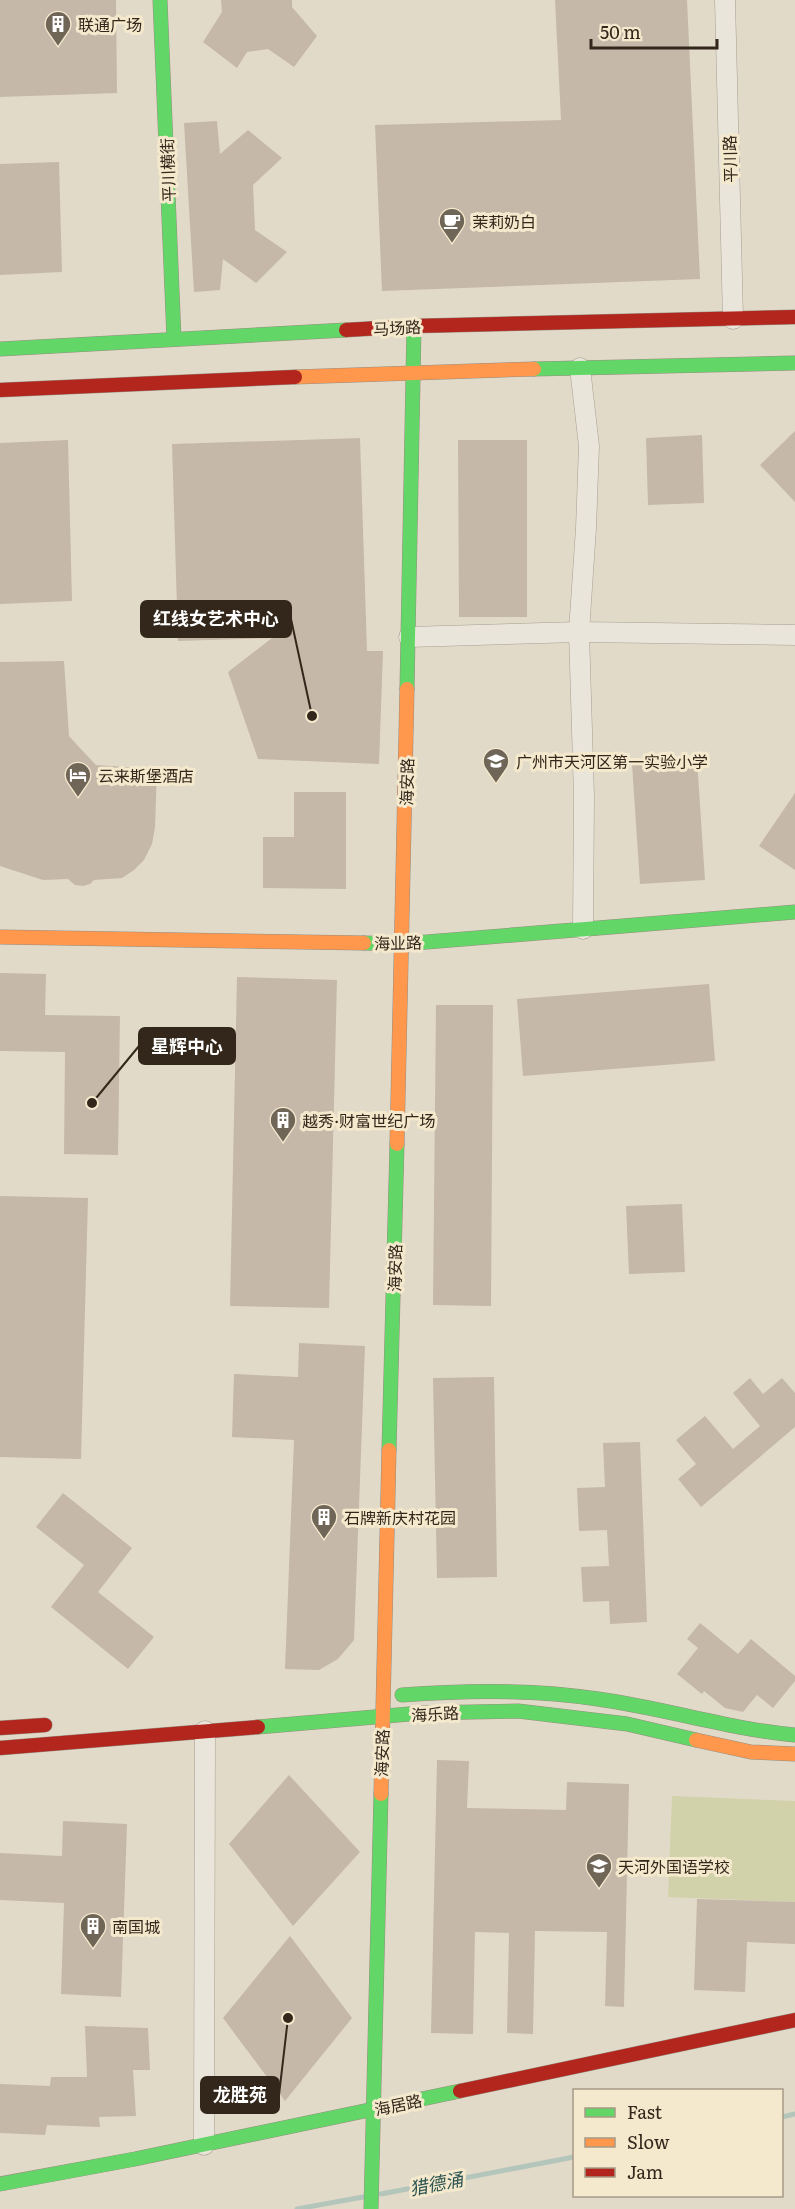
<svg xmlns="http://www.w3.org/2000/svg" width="795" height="2209" font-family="Literata,'Noto Sans SC',serif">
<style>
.green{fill:#d1d1aa}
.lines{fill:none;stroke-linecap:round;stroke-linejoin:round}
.stream{stroke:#b4c6bb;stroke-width:5}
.building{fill:#c5b8a9}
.street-casing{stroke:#a69f92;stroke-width:21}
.fast-casing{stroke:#968e82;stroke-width:15}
.slow-casing{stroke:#968e82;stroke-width:15}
.jam-casing{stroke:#968e82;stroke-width:15}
.street{stroke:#eae5da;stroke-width:20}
.fast{stroke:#63d668;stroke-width:14}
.slow{stroke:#ff974d;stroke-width:14}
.jam{stroke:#b3261e;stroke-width:14}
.labels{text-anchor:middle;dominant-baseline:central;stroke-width:6;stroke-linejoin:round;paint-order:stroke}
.poi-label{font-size:16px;fill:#33271b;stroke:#f4e9cd;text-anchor:start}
.street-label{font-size:16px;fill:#33271b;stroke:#f4e9cd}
.water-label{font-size:18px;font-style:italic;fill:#2b5350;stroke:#f4e9cd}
.leader{fill:none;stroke:#33271b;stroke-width:2}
.callout-dot{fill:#33271b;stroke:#f4e9cd;stroke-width:2}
.callout{fill:#33271b;stroke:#33271b;stroke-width:2}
.callout-label{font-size:18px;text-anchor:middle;font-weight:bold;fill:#fff}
</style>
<rect width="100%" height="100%" fill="#e2dac8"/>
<path class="green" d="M672,1796L795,1801V1902L668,1897Z"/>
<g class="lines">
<g class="stream">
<path d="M782,2117L795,2114"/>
<path d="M381,2194L574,2157"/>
<path d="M297,2209L363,2197"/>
</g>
</g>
<g class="building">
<path d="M0,0H116L117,93L0,97Z"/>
<path d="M221,0H292V7L317,36L294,67L268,49L247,52L237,68L203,42L222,12Z"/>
<path d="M555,0H687L700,279L382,291L375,125L561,120Z"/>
<path d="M217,121L220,154L248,130L282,158L253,185L255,230L287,252L256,283L223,259L220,290L194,292L184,123Z"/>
<path d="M59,162L62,272L0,275V164Z"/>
<path d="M795,431V502L760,465Z"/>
<path d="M702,435L704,503L648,505L646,438Z"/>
<path d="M360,438L367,651H383L379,764L258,759L228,672L272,638L178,641L172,444Z"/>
<path d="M68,440L72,601L0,604V443Z"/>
<path d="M458,440H527V617H459Z"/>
<path d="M64,661L69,736L78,746L96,765L157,769L155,827L152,844L144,860L134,870L122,878L94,880L90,884L83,886L75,885L68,879L43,880L0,866V662Z"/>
<path d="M697,760L705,880L640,884L632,764Z"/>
<path d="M294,792H346V889L263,888V837H294Z"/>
<path d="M795,793V870L759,846Z"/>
<path d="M0,973L46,974L45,1015L120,1016L118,1155L64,1154L65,1052L0,1051Z"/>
<path d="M237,977L337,980L329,1308L230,1306Z"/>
<path d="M709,984L715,1061L523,1076L517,999Z"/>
<path d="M436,1005H493L491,1306L433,1305Z"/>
<path d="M0,1196L88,1198L81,1459L0,1457Z"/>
<path d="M682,1204L685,1272L629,1274L626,1206Z"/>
<path d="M299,1343L365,1346L354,1640L338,1659L319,1670L285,1669L294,1440L232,1437L234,1374L298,1377Z"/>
<path d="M494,1377L497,1577L437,1578L433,1378Z"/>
<path d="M750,1378L763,1394L782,1378L795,1393V1427L701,1507L678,1479L696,1464L676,1440L705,1416L733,1449L760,1426L733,1393Z"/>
<path d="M640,1442L647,1622L610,1624L609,1601L583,1602L581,1567L609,1566L607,1530L579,1531L577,1488L605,1487L603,1443Z"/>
<path d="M63,1493L132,1548L98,1592L154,1637L128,1669L51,1607L84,1565L36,1527Z"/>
<path d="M700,1623L738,1654L751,1639L795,1676V1681L773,1708L757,1695L743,1712L725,1708L704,1691L702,1694L677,1674L698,1648L687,1639Z"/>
<path d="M437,1760L469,1761L467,1808L566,1810L567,1782L629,1784L624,2007L605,2006L607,1932L535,1931L533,2034L507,2033L509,1933L475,1932L473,2034L431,2033Z"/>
<path d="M289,1775L360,1852L293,1926L229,1844Z"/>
<path d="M63,1821L127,1824L121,1997L61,1994L64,1903L0,1900V1853L62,1856Z"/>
<path d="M697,1899L795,1902V1944L747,1942L745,1992L694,1990Z"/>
<path d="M290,1936L352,2018L285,2101L223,2018Z"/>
<path d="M85,2026L148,2028L150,2070H133L136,2116L99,2117L100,2127L47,2125L45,2135L0,2133V2084L50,2086L51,2077H87Z"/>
</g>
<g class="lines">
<g class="street-casing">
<g id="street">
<path d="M725,0L733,319"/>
<path d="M580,368L589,446L586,528L579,632L584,796L583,929"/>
<path d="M409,637L579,632L795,635"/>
<path d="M204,2145L205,1731"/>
</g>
</g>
<g class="fast-casing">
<g id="fast">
<path d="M160,0L174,339"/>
<path d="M0,349L346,330"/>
<path d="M534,369L795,363"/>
<path d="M407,689L414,326"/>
<path d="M364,943L402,944L795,912"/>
<path d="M389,1450L397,1144"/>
<path d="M402,1695C467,1690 533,1689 598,1699C664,1708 728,1729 795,1735"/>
<path d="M258,1727L421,1713L518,1711L627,1724L696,1740"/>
<path d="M0,2184L135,2159L460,2091"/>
<path d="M371,2209L381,1794"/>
</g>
</g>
<g class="slow-casing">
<g id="slow">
<path d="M295,377L534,369"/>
<path d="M0,937L364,943"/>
<path d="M397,1144L407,689"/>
<path d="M696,1740L751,1752L795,1754"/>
<path d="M381,1794L389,1450"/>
</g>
</g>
<g class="jam-casing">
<g id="jam">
<path d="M346,330L414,326L795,317"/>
<path d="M0,390L295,377"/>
<path d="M0,1728L45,1725"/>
<path d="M0,1748L258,1727"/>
<path d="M460,2091L795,2020"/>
</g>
</g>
<use href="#street" class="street"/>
<use href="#fast" class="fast"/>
<use href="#slow" class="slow"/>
<use href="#jam" class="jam"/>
</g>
<defs>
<g id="building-pin" transform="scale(1.35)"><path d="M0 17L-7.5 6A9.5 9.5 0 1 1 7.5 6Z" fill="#706658" stroke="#f4e9cd"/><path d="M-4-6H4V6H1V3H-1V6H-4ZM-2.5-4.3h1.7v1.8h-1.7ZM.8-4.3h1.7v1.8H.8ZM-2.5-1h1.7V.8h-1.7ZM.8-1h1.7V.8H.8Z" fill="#fff"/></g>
<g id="cafe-pin" transform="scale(1.35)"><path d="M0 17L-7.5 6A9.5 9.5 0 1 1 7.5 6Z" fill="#706658" stroke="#f4e9cd"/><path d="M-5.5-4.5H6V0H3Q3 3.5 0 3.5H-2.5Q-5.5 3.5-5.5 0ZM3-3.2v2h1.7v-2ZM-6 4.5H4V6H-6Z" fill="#fff"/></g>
<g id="school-pin" transform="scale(1.35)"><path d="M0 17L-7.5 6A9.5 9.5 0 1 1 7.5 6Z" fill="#706658" stroke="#f4e9cd"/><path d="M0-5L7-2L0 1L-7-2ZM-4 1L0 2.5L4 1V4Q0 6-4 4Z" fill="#fff"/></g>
<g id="hotel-pin" transform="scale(1.35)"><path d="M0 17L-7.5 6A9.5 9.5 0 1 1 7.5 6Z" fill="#706658" stroke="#f4e9cd"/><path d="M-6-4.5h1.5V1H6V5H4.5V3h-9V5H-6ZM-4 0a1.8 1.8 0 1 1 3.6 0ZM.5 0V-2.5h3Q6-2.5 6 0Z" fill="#fff"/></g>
</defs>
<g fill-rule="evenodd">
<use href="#building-pin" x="58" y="24"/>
<use href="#cafe-pin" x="452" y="221"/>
<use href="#school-pin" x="496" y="761"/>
<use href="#hotel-pin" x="78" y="775"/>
<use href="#building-pin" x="283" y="1120"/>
<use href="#building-pin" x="324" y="1517"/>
<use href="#school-pin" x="599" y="1866"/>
<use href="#building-pin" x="93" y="1926"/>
</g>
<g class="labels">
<g class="poi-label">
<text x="78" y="24">联通广场</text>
<text x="472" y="221">茉莉奶白</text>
<text x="516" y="761">广州市天河区第一实验小学</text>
<text x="98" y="775">云来斯堡酒店</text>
<text x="302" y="1120">越秀·财富世纪广场</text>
<text x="344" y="1517">石牌新庆村花园</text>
<text x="618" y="1866">天河外国语学校</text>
<text x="112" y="1926">南国城</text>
</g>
<g class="street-label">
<text transform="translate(729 159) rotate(-91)">平川路</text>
<text transform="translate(167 170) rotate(-92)">平川横街</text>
<text transform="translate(397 327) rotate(-3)">马场路</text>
<text transform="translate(406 782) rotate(-89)">海安路</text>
<text transform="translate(398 942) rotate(-1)">海业路</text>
<text transform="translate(394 1268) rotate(-89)">海安路</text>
<text transform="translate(435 1713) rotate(-3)">海乐路</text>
<text transform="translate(381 1753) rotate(-88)">海安路</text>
<text transform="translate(398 2104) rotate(-12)">海居路</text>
</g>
<g class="water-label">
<text transform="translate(436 2183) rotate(-11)">猎德涌</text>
</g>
</g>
<path class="leader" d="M312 716L291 619M92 1103L139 1046M288 2018L279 2095"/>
<g class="callout-dot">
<circle cx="312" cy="716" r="6"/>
<circle cx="92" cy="1103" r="6"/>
<circle cx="288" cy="2018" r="6"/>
</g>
<g class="callout">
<rect x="141" y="601" width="150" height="36" rx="6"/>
<rect x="139" y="1028" width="96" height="36" rx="6"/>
<rect x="201" y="2077" width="78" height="36" rx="6"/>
</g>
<g class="callout-label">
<text x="216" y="625">红线女艺术中心</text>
<text x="187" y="1053">星辉中心</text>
<text x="240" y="2101">龙胜苑</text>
</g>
<rect x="573" y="2089" width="210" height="108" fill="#f4e9cd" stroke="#a79b86" stroke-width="1.5"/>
<rect x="585" y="2108" width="30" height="9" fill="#63d668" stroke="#a79b86" stroke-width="1.5"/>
<text x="627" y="2119" font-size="18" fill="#33271b">Fast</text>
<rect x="585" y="2138" width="30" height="9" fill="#ff974d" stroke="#a79b86" stroke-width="1.5"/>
<text x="627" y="2149" font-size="18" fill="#33271b">Slow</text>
<rect x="585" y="2168" width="30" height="9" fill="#b3261e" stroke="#a79b86" stroke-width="1.5"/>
<text x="627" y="2179" font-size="18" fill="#33271b">Jam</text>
<path d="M591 39v9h126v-9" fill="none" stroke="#33271b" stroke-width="3"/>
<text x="600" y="39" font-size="18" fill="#33271b" stroke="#f4e9cd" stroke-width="4.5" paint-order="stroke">50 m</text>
</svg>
